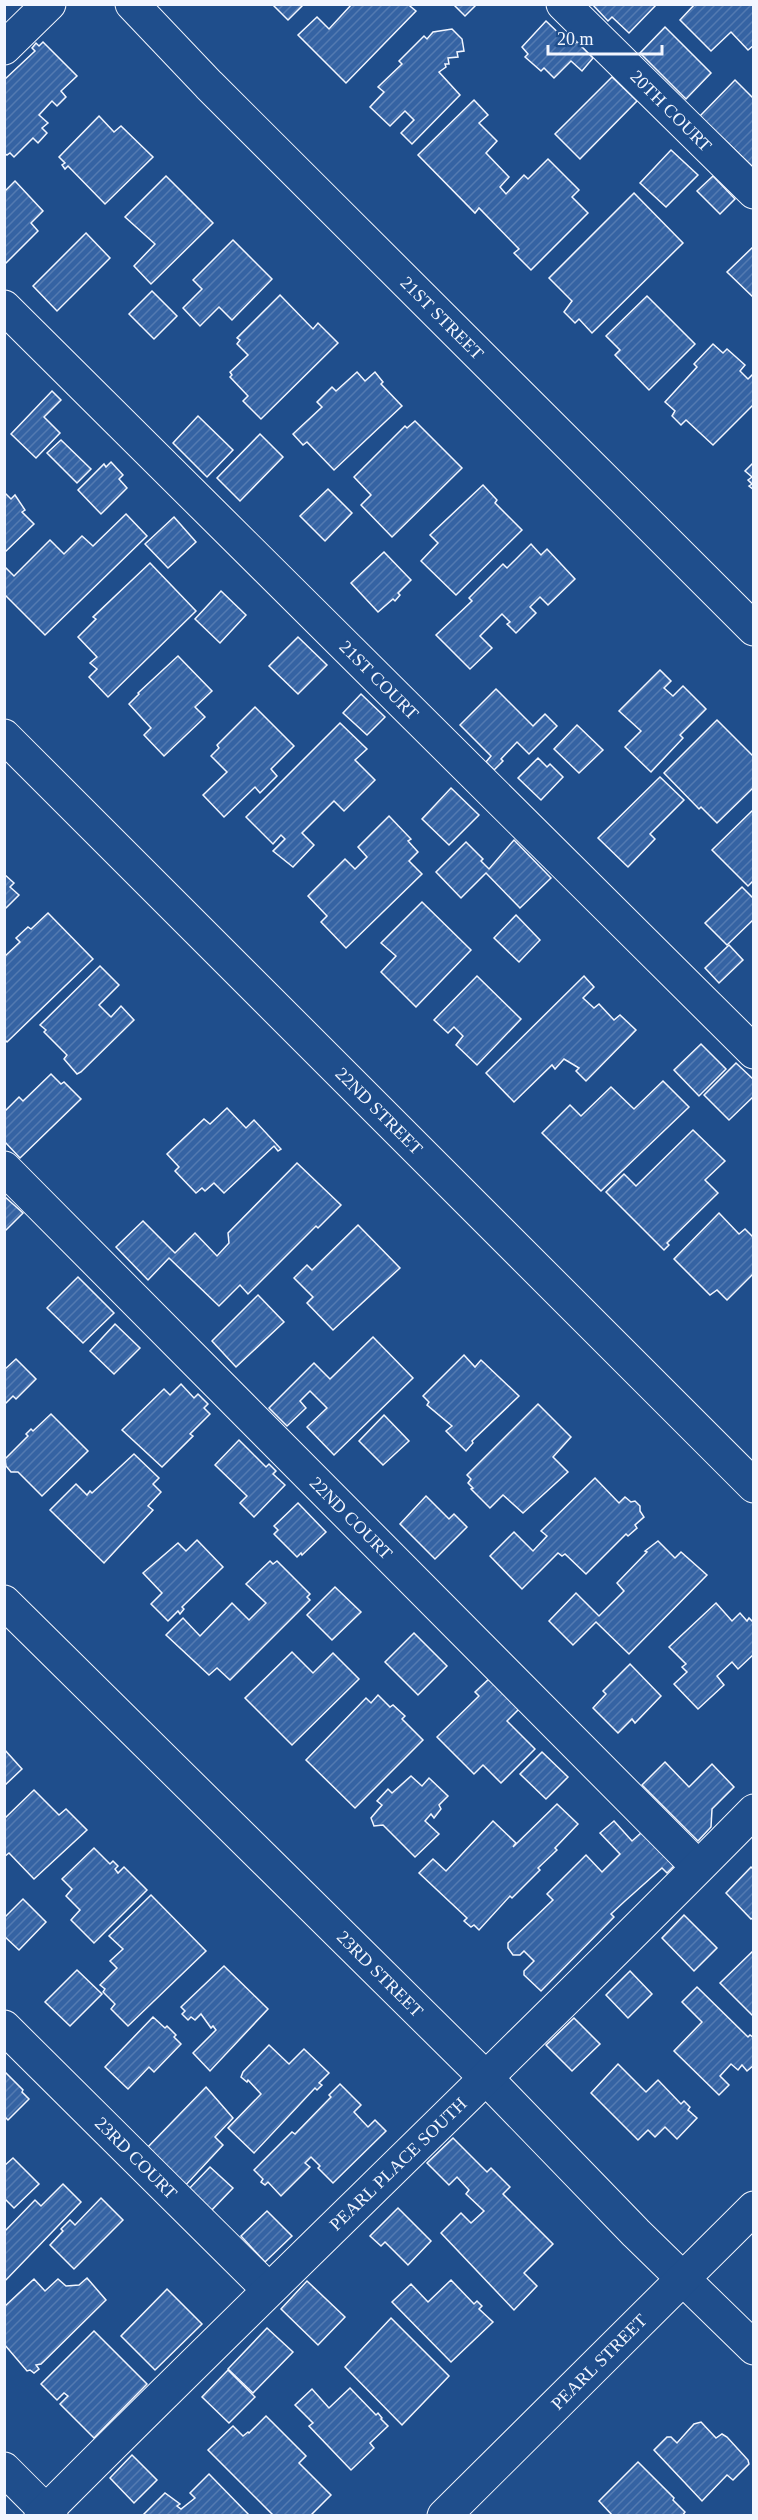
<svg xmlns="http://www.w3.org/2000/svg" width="758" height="2520" font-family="'Times New Roman',serif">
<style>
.building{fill:url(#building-hatch);stroke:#f2f6ff;stroke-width:1.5}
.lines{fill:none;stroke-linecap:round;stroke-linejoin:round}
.minor-casing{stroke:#f2f6ff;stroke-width:35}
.minor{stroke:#1f4e8c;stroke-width:33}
.labels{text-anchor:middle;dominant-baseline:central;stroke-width:4.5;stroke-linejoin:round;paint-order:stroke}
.street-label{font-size:18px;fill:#f2f6ff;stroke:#1f4e8c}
</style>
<defs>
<pattern id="building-hatch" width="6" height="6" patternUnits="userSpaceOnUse" patternTransform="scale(1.5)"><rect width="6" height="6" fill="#3563a3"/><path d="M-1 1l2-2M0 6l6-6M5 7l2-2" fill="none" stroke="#537ab1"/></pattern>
</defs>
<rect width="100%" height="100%" fill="#1f4e8c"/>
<g class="building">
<path d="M272,4H304L288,20Z"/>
<path d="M352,4H411L410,6L416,11L346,83L298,35L317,17L329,29Z"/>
<path d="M453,4H477L465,16Z"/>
<path d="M592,4H657L629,33L612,17L608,21Z"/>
<path d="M695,4H754V45L748,50L731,32L711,51L680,20Z"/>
<path d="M546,21L572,46L577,42L593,58L582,71L571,61L554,78L544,68L541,71L525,57L528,54L522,47Z"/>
<path d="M665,27L711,73L686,99L640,53Z"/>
<path d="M452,29L462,39L464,51L457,52L458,57L448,58L449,64H445L446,67L439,72L460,95L412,144L401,133L414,120L405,111L390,126L370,107L384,92L378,87L402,64L399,61L424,36L427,39L433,32Z"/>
<path d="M43,42L77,76L61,91L66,97L57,106L52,101L39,115L48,123L42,128L47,133L38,143L33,138L14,157L10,153L7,155L4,153V80L35,51L32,48L36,43L39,46Z"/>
<path d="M612,77L637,101L580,159L555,134Z"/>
<path d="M735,80L754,99V168L700,116Z"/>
<path d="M474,100L488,115L479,123L497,141L486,153L509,177L500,187L506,194L524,175L528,179L548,159L579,190L572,197L588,213L531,270L514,253L519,249L479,208L475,213L418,155Z"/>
<path d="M99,116L114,132L121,126L153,157L105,204L68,166L65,169L62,165L65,163L59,157Z"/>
<path d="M671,150L698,175L666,207L640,183Z"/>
<path d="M166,176L213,223L151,284L134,266L155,244L125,217Z"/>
<path d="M713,176L735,199L720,214L697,191Z"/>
<path d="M15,181L43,211L31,223L38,231L4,265V192Z"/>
<path d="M634,193L683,243L592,333L579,319L575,323L564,312L572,301L549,278Z"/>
<path d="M86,233L110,258L57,311L33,286Z"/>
<path d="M233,240L272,279L232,320L219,307L200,326L183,308L202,289L193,280Z"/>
<path d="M754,246V298L727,272Z"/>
<path d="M152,291L177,316L154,339L129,314Z"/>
<path d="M280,295L313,329L318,323L338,343L261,419L243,401L248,396L230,377L232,375L230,372L248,355L237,344L240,340L237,338Z"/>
<path d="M647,296L695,344L649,390L615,355L620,350L606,336Z"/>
<path d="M713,344L723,353L727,349L745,365L740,371L748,379L754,373V404L713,445L686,420L681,425L672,416L675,411L665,402L697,367L694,364Z"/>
<path d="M357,372L365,381L375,372L383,382L381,384L402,406L334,470L307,442L303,445L293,434L322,407L317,402L332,387L336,391Z"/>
<path d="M52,391L61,400L44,417L60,433L36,458L11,434Z"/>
<path d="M198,416L233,450L207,477L173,443Z"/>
<path d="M415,421L462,468L392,537L361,505L371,495L354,477L405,426L407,428Z"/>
<path d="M260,434L283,457L240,501L217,478Z"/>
<path d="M61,440L91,469L77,483L47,453Z"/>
<path d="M111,462L123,475L119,479L127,488L101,514L78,490L104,464L106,467Z"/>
<path d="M754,462V490L749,486L752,484L748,480L752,477L745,471Z"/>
<path d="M483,485L497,500L495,503L522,530L456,595L421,561L438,543L430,535Z"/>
<path d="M328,489L352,513L325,541L300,516Z"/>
<path d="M4,492L11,499L15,495L25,510L22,512L34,524L4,553Z"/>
<path d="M126,514L147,536L45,635L4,594V566L14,576L50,540L64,554L82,536L93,546Z"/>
<path d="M174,517L196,542L168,568L145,544Z"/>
<path d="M531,544L541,555L547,549L575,579L548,605L540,597L530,607L536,613L516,633L507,624L510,622L502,614L480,636L492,648L470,669L436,635L472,601L469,598L503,564L507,568Z"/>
<path d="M384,552L411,580L398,593L400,595L395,601L393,599L378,612L351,583Z"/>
<path d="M150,563L196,611L108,697L89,677L97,669L90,663L97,657L78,637L96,619L93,617Z"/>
<path d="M221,591L246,615L220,643L195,619Z"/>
<path d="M298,637L327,665L298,694L269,666Z"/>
<path d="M178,656L212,691L195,707L205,717L164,756L144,735L151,728L129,704L139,694L138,693Z"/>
<path d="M660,670L671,681L664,688L673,696L683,686L706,709L680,735L683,738L651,772L625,747L641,731L619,711Z"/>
<path d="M496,689L533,726L545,714L557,726L529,754L517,742L501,759L503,761L494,770L486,762L491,756L460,725Z"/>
<path d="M361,694L385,717L367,735L343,713Z"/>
<path d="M255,707L294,746L271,769L277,776L260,793L255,787L224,817L203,795L227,772L211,756L219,748L217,745Z"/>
<path d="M717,720L754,757V787L717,823L701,807L699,809L664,773Z"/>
<path d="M340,723L367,749L355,760L375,780L344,811L334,801L302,833L314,845L293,867L273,851L285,839L281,835L273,844L246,817Z"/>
<path d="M577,725L603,750L579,773L554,749Z"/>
<path d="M538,758L547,767L550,764L563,777L541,800L518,778Z"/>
<path d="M660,777L684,800L650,834L655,839L628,867L598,838Z"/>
<path d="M451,788L479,815L449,845L422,819Z"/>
<path d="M754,809V880L748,886L712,850Z"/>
<path d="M389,816L411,839L408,841L418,852L409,861L422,874L346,948L321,922L327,916L308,896L345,859L355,869L367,857L358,847Z"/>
<path d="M514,840L551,878L520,908L486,873L461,898L436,872L466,842L483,859L481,861L489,869Z"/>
<path d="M4,874L14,883L10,887L19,895L4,910Z"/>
<path d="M742,887L754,899V919L727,945L705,923Z"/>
<path d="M422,902L471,950L416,1007L381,972L396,956L381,943Z"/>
<path d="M48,913L93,959L7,1042L4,1039V957L20,942L16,938L28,927L31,929Z"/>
<path d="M516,915L540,940L519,962L494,938Z"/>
<path d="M729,945L743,960L719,983L705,968Z"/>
<path d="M100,966L119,985L99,1005L111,1017L121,1006L134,1020L81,1072L77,1074L64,1059L67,1055L44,1032L46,1030L40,1025Z"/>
<path d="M477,976L521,1019L477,1065L456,1045L463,1036L454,1027L448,1033L434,1020Z"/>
<path d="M584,976L594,987L583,998L594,1008L599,1004L614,1020L620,1015L636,1030L586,1081L576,1071L579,1068L564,1059L555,1069L552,1065L514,1102L486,1073Z"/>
<path d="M701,1044L726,1069L699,1096L674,1070Z"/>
<path d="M736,1063L754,1080V1096L729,1120L704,1095Z"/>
<path d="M51,1074L61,1084L64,1082L81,1099L20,1158L4,1141V1112L19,1097L23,1101Z"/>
<path d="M663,1081L689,1107L601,1191L542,1133L570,1105L581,1116L611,1087L634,1109Z"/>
<path d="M227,1108L246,1128L254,1120L281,1149L278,1151L274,1146L224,1193L214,1183L205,1191L202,1188L196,1193L175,1171L179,1167L167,1154L204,1119L210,1124Z"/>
<path d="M693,1130L725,1161L705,1180L718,1193L667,1243L669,1245L664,1250L606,1192L624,1174L636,1186Z"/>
<path d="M297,1163L341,1205L318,1228L316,1226L248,1294L240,1285L219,1306L169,1258L148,1280L116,1247L143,1221L175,1253L195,1233L217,1256L229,1243L228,1233Z"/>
<path d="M4,1196L23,1213L4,1232Z"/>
<path d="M719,1213L739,1234L745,1229L754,1238V1273L727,1300L717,1290L710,1295L674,1259Z"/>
<path d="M358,1225L400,1268L333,1330L307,1303L313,1297L294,1278L307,1265L312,1270Z"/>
<path d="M78,1277L114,1313L83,1343L47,1308Z"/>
<path d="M258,1295L284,1322L236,1367L212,1341Z"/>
<path d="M115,1324L140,1348L114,1374L90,1351Z"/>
<path d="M373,1337L413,1378L334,1455L307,1427L327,1408L310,1391L300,1401L306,1408L287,1426L269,1408L314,1363L330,1379Z"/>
<path d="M464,1355L475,1367L481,1360L519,1396L472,1441L473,1443L466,1451L446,1431L452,1426L427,1405L429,1402L423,1396Z"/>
<path d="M16,1359L36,1379L16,1399L13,1396L4,1405V1370Z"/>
<path d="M181,1384L194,1398L198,1394L208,1404L204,1408L210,1414L190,1434L193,1436L162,1467L122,1430L164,1389L170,1395Z"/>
<path d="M538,1404L571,1437L553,1457L568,1472L523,1513L503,1495L490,1508L471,1489L473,1488L468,1483L471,1479L467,1475Z"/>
<path d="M51,1414L88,1451L42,1496L18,1472H11L6,1466L5,1459L28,1436L26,1434L31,1429L33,1431Z"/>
<path d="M384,1415L409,1441L383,1465L359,1441Z"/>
<path d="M239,1440L266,1467L269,1464L276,1471L273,1474L285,1485L254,1517L240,1503L247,1496L215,1465Z"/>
<path d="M134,1454L159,1478L153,1484L161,1492L148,1506L153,1510L104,1563L50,1510L76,1484L87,1495L90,1491L92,1493Z"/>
<path d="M595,1478L619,1503L625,1497L631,1502L635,1501L640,1506V1511L644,1517L635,1525L637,1528L628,1536L626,1534L586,1574L565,1554L562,1556L558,1553L522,1589L490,1556L514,1532L533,1551L547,1536L541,1531Z"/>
<path d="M426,1496L449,1519L454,1514L467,1527L435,1559L400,1524Z"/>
<path d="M298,1503L326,1532L302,1555L301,1553L297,1557L274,1534L278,1530L274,1526Z"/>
<path d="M197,1540L223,1567L182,1607L184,1609L180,1614L178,1611L168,1621L151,1604L162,1593L143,1573L178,1543L186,1551Z"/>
<path d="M658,1541L675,1558L681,1552L707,1575L629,1654L596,1622L573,1645L549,1621L576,1593L599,1616L624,1591L617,1583L647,1552L645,1551Z"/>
<path d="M270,1561L273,1564L277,1561L310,1594L307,1597L310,1600L230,1680L217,1668L209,1675L166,1635L183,1618L200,1636L232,1603L249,1620L266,1603L246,1584Z"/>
<path d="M335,1587L361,1612L332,1640L307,1615Z"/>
<path d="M716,1603L732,1621L740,1613L747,1621L749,1618L754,1623V1654L738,1669L732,1662L717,1676L724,1685L698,1709L674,1684L687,1672L682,1667L686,1664L669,1647Z"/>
<path d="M414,1633L447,1666L418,1695L385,1662Z"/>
<path d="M292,1652L313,1673L333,1653L359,1679L292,1745L245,1698Z"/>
<path d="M630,1664L661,1696L635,1723L632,1719L618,1733L593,1708L606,1694L603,1691Z"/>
<path d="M491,1677L521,1707L507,1721L535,1749L501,1783L483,1765L474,1774L437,1737L479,1696L475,1692Z"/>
<path d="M378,1695L390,1707L393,1705L405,1716L402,1719L423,1740L355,1808L306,1760L366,1698L371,1703Z"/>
<path d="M4,1749L22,1769L4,1786Z"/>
<path d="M542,1752L568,1777L546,1799L520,1774Z"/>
<path d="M665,1762L689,1787L712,1764L734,1787L712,1809L711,1827L698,1841L642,1785Z"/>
<path d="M411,1776L422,1786L429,1778L448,1796L439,1805L441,1809L434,1818L431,1814L425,1821L439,1834L415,1857L383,1825L374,1826L371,1818L382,1805L377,1801L388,1789L392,1793Z"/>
<path d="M34,1790L59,1815L66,1809L87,1830L34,1879L9,1853L4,1857V1819Z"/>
<path d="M557,1804L578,1824L555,1848L557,1850L538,1868L540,1870L512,1898L510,1896L479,1930L474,1925L471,1927L464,1921L467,1918L419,1873L433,1859L446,1871L493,1821L516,1843L513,1847Z"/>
<path d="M614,1821L632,1841L642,1832L674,1866L667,1873L662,1868L625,1901L611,1914L614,1917L541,1991L524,1975V1971L534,1961L524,1951L520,1955H513L508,1948V1943L553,1900L547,1894L586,1855L602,1872L620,1854L600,1833Z"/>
<path d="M94,1848L110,1864L113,1861L118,1866L115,1869L118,1873L124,1867L147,1890L94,1943L71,1920L80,1910L66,1896L72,1889L62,1879Z"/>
<path d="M751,1867L754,1870V1917L751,1919L726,1893Z"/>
<path d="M151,1895L206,1951L128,2026L111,2009L115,2004L103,1992L105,1989L100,1985L117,1968L110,1961L123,1949L109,1936Z"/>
<path d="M23,1899L46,1922L19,1950L4,1936V1918Z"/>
<path d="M684,1915L717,1948L694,1971L662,1938Z"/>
<path d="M754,1950V2017L720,1983Z"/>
<path d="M224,1966L268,2009L210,2071L193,2053L216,2030L213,2026L211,2028L201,2014L195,2020L191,2017L188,2020L182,2014L185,2011L181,2007Z"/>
<path d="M77,1970L102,1994L70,2026L45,2002Z"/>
<path d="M630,1971L652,1994L628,2018L606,1995Z"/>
<path d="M697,1987L748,2037L750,2035L754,2038V2065L747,2071L742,2065L738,2070L731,2064L720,2076L729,2085L719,2095L674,2051L702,2022L682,2002Z"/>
<path d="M153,2017L165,2028L167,2026L176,2035L174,2037L181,2044L154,2072L149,2067L128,2089L105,2067Z"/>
<path d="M574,2018L600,2044L572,2071L546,2045Z"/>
<path d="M269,2045L289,2064L304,2049L329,2073L319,2083L322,2085L317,2090L315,2088L254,2153L228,2128L261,2094L248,2080L247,2082L241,2077L243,2072Z"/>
<path d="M618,2064L646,2092L658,2080L681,2104L684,2101L690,2107L688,2110L697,2118L677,2139L665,2127L655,2137L648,2130L638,2140L591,2093Z"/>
<path d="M4,2071L23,2090L22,2092L29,2099L8,2120L4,2116Z"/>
<path d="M340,2084L361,2105L354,2112L368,2127L375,2120L386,2131L333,2183L318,2168L320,2166L311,2157L305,2163L310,2167L281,2196L268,2182L265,2185L261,2182L263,2179L254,2170L292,2132L295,2134L331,2097L329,2095Z"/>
<path d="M206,2087L233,2118L215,2137L223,2145L183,2188L144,2151Z"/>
<path d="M453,2138L487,2172L491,2168L510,2187L503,2194L553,2244L524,2273L537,2286L514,2310L441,2233L461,2213L471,2223L484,2211L466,2194L469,2190L457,2177L449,2185L427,2163Z"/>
<path d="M13,2158L39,2184L14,2208L4,2198V2166Z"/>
<path d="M210,2167L233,2188L209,2213L186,2192Z"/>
<path d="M63,2184L81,2202L4,2282V2232L35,2200L41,2206Z"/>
<path d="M101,2198L123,2220L74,2269L50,2245L63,2231L61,2229L70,2220L75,2225Z"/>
<path d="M398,2208L431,2241L408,2265L385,2242L381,2246L370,2236Z"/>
<path d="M267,2211L292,2236L265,2262L241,2236Z"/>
<path d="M87,2278L106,2300L41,2364L36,2365L39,2369L34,2373L30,2370L27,2371L4,2344V2307L34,2279L45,2291L58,2279L66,2286L79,2285Z"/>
<path d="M451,2280L474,2304L477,2301L482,2306L479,2309L493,2322L451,2362L392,2302L411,2284L428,2302Z"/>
<path d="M307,2281L345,2317L318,2345L281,2309Z"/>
<path d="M167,2289L202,2324L155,2370L121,2336Z"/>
<path d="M391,2318L449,2376L402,2425L345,2367Z"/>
<path d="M267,2328L293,2352L253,2393L228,2369Z"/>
<path d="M94,2331L147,2384L94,2438L60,2404L68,2396L64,2393L57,2400L41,2384Z"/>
<path d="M228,2370L255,2397L229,2423L202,2397Z"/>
<path d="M350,2388L376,2415L378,2413L382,2418L381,2419L388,2426L370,2443L374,2448L351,2470L309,2426L313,2423L295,2405L312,2389L329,2408Z"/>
<path d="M266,2416L306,2456L299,2463L331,2495L310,2516H274L208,2450L233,2426L243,2436L248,2432L249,2433Z"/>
<path d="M701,2422L716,2438L722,2434L727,2437L748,2460L749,2464L733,2480L727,2475L702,2501L654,2450L667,2437H671L677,2443L694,2424Z"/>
<path d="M132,2455L157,2480L134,2503L110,2478Z"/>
<path d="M638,2462L674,2498L673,2500L685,2512L682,2516H613L599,2501Z"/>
<path d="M209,2474L250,2516H142L165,2493L180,2504L177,2506L181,2509L195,2498L190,2493Z"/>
</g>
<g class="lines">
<g class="minor-casing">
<g id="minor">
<path d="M132,4L209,85L754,629"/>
<path d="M563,4L754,192"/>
<path d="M4,48L49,4"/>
<path d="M4,307L754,1052"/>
<path d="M4,736L754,1486"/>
<path d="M4,1168L698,1867"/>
<path d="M4,1602L487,2079L636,2233L754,2348"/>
<path d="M4,2027L268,2289"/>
<path d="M4,2469L51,2516"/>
<path d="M41,2516C277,2279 520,2049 754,1811"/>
<path d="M444,2516L754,2208"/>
</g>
</g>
<use href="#minor" class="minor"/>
</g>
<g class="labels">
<g class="street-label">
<text transform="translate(671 111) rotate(45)">20TH COURT</text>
<text transform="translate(442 318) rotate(45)">21ST STREET</text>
<text transform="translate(379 680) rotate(45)">21ST COURT</text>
<text transform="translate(379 1111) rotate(45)">22ND STREET</text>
<text transform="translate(351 1518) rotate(45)">22ND COURT</text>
<text transform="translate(380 1974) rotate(45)">23RD STREET</text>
<text transform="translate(136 2158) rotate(45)">23RD COURT</text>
<text transform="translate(398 2164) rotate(-44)">PEARL PLACE SOUTH</text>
<text transform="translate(599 2362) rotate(-45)">PEARL STREET</text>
</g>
</g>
<rect width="758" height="2520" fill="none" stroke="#f2f6ff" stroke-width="12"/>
<path d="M548 45v9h114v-9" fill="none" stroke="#f2f6ff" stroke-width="3"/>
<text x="557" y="45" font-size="18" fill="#f2f6ff" stroke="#1f4e8c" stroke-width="4.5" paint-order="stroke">20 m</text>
</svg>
